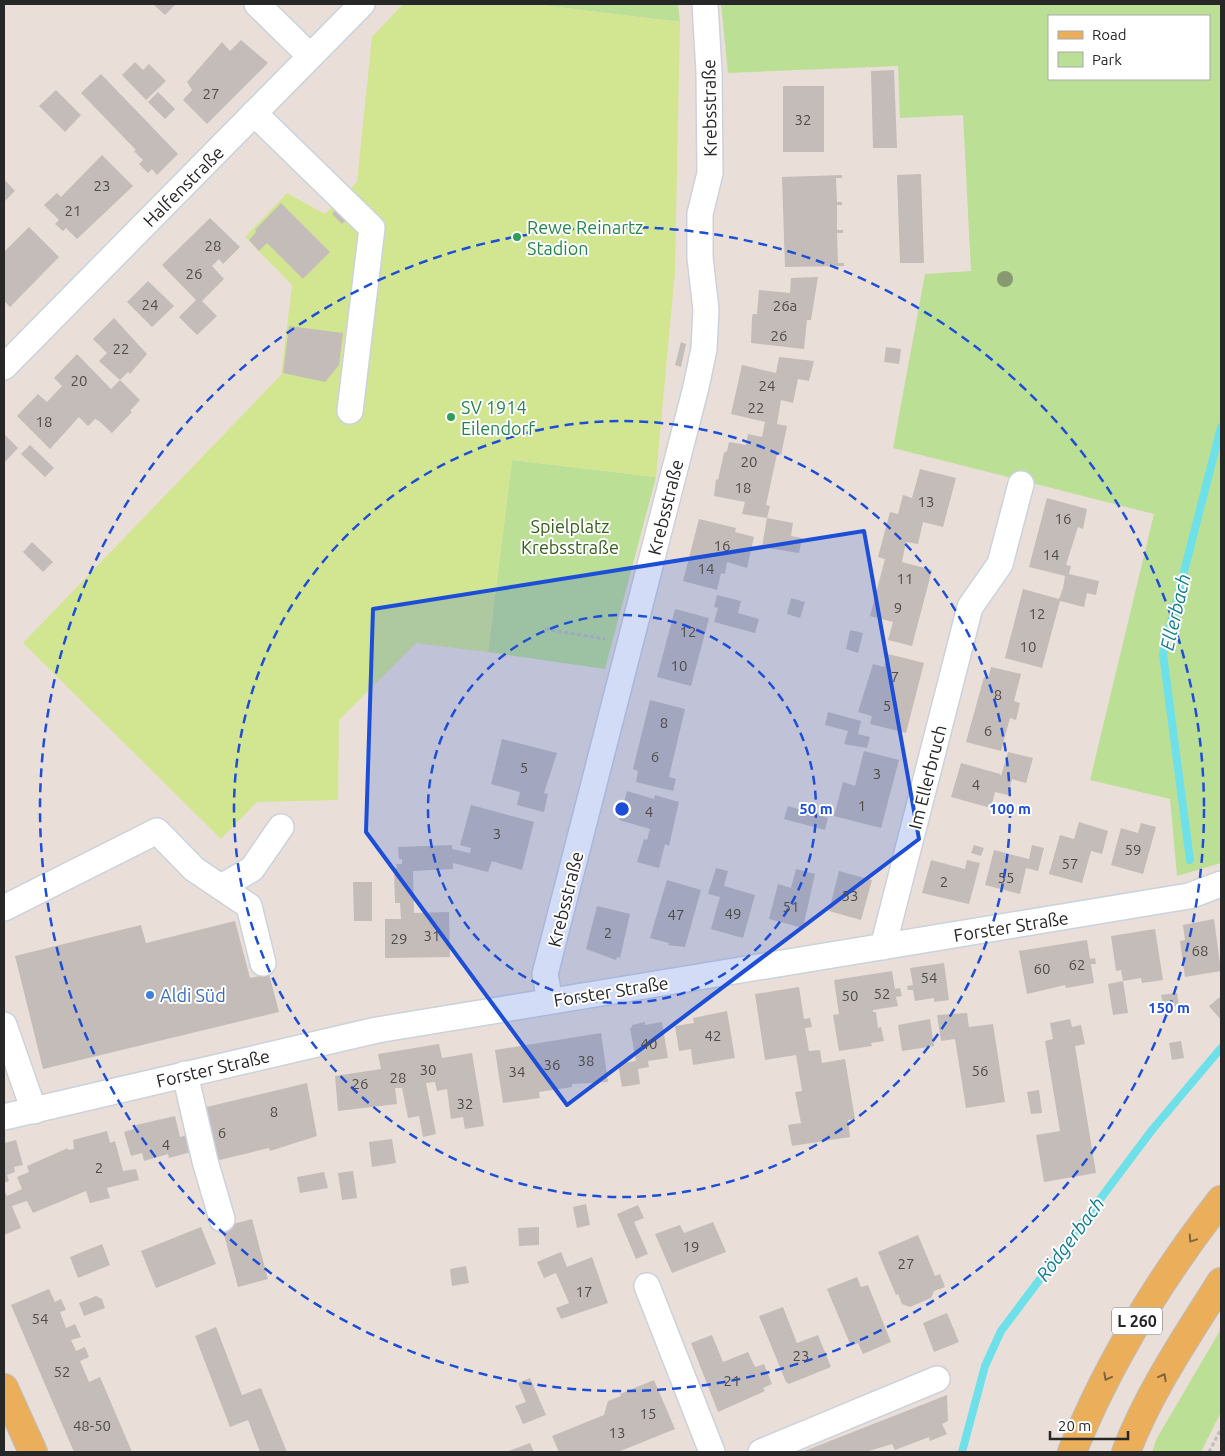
<svg xmlns="http://www.w3.org/2000/svg" width="1225" height="1456" font-family="Ubuntu,sans-serif">
<style>
.green{fill:#bcdf96;fill-rule:evenodd}
.pitch{fill:#d2e691}
.lines{fill:none;stroke-linecap:round;stroke-linejoin:round}
.stream{stroke:#6de0ea;stroke-width:8}
.building{fill:#c4bcb8}
.minor-casing{stroke:#cbd2dc;stroke-width:28}
.major-casing{stroke:#bebebe;stroke-width:30}
.path{stroke:#bebebe;stroke-width:3;stroke-dasharray:4 2.5;stroke-linecap:butt}
.minor{stroke:#fff;stroke-width:25}
.major{stroke:#ebaf5c;stroke-width:28}
.tree{fill:#879970}
.oneway{stroke:#7f643f}
.marked{fill:#1d4ed8;fill-opacity:0.2;stroke:#1d4ed8;stroke-width:4;stroke-linejoin:round}
.ring{fill:none;stroke:#1d4ed8;stroke-width:2.5;stroke-dasharray:9 6}
.leisure-dot{fill:#2e9e5b;stroke:#fff;stroke-width:2}
.shop-dot{fill:#3f7fe0;stroke:#fff;stroke-width:2}
.labels{text-anchor:middle;dominant-baseline:central;stroke-width:4;stroke-linejoin:round;paint-order:stroke}
.number-label{font-size:15px;fill:#4e4c4b}
.shield{fill:#fff;stroke:#686868;stroke-width:1}
.shield-label{font-size:16px;font-weight:bold;fill:#272727}
.street-label{font-size:18px;fill:#272727;stroke:#fff}
.leisure-label{font-size:18px;fill:#27864d;stroke:#fff;text-anchor:start}
.park-label{font-size:18px;fill:#36601b;stroke:#fff}
.shop-label{font-size:18px;fill:#366cbe;stroke:#fff;text-anchor:start}
.water-label{font-size:19px;font-style:italic;fill:#117d91;stroke:#fff}
.centre{fill:#1d4ed8;stroke:#fff;stroke-width:2.5}
.ring-label{font-size:15px;text-anchor:middle;font-weight:bold;fill:#1d4ed8;stroke:#fff;stroke-width:4;stroke-linejoin:round;paint-order:stroke}
</style>
<rect width="100%" height="100%" fill="#e9dfd8"/>
<g class="green">
<path d="M532,4H678L680,22Z"/>
<path d="M721,4H1221V863L1177,876L1170,799L1090,780L1154,514L893,448L925,274L971,271L963,115L900,118L898,66L728,73ZM1049,16H1209V79H1049Z"/>
<path d="M512,460L656,477L605,669L488,652Z"/>
<path d="M1221,1329V1412L1201,1452H1152L1157,1438Z"/>
</g>
<path class="pitch" d="M403,4H532L680,22L675,271L656,477L512,460L488,652L416,643L339,720L338,800L257,802L221,839L23,643L281,375L292,285L245,237L287,193L325,214L357,182L372,37Z"/>
<g class="lines">
<g class="stream">
<path d="M1190,860L1163,654L1221,427"/>
<path d="M962,1452L985,1366L1001,1331L1152,1130L1221,1048"/>
</g>
</g>
<g class="building">
<path d="M153,4H176L165,15Z"/>
<path d="M241,40L268,63L207,124L183,100L192,90L187,82L222,42L230,51Z"/>
<path d="M135,62L143,70L149,64L166,81L146,100L122,75Z"/>
<path d="M894,70L897,148H873L871,71Z"/>
<path d="M101,74L178,154L157,175L152,169L148,173L139,164L143,160L134,151L136,150L81,93Z"/>
<rect x="783" y="86" width="41" height="66"/>
<path d="M56,90L81,115L65,132L39,106Z"/>
<path d="M158,92L175,109L165,119L148,102Z"/>
<path d="M102,155L133,186L77,239L66,228L63,231L55,224L59,220L44,205L57,193L61,197Z"/>
<path d="M921,174L924,263H900L897,175Z"/>
<path d="M842,175V178H836L837,202H842V205H837V230H843V233H837L838,263H844V266L785,267L782,177Z"/>
<path d="M4,179L15,191L4,202Z"/>
<path d="M281,203L330,252L303,279L267,243L259,251L249,240L256,232L255,230Z"/>
<path d="M338,208L348,218L342,224L332,214Z"/>
<path d="M210,218L240,247L223,264L219,259L212,266L224,279L202,301L217,316L197,335L179,317L196,300L162,265Z"/>
<path d="M29,227L59,257L10,307L4,301V252Z"/>
<path d="M818,277L811,320H807L804,349L751,343L752,317L753,314H757L759,290L790,293L791,278Z"/>
<path d="M148,281L174,306L152,327L127,302Z"/>
<path d="M114,318L147,354L130,374L128,372L120,380L99,361L107,353L93,339Z"/>
<path d="M289,326L343,333L339,365L325,382L283,373Z"/>
<path d="M681,342L686,344L681,367L675,365Z"/>
<path d="M886,347L901,349L899,364L884,362Z"/>
<path d="M77,354L111,389L120,380L140,400L130,411L132,412L112,433L99,421L95,419L88,426L79,417L50,449L17,416L38,394L47,402L62,386L54,378Z"/>
<path d="M779,357L814,361L809,381L798,379L793,403L781,400L777,424L787,426L781,455L777,454L766,505L770,506L767,518L793,523L791,536L802,538L799,553L762,547L767,518L742,514L745,502L714,496L716,479L718,480L724,453L727,451L729,442L746,445L748,434L762,437L765,422L731,414L742,365L776,373Z"/>
<path d="M4,434L18,448L4,463Z"/>
<path d="M30,445L54,468L45,477L21,454Z"/>
<path d="M920,469L956,478L943,527L923,522L918,544L906,542L902,562L932,570L912,646L888,640L893,622L870,616L885,559L878,557L890,512L898,514L903,495L912,498Z"/>
<path d="M1047,498L1087,509L1083,529L1078,527L1066,565L1071,566L1069,574L1099,581L1096,595L1087,593L1084,607L1060,601L1042,668L1005,658L1023,589L1059,599L1063,588L1065,576L1029,567Z"/>
<path d="M699,519L736,528L735,532L754,537L747,568L727,562L725,574L721,573L717,590L683,581Z"/>
<path d="M32,542L53,562L43,572L23,552Z"/>
<path d="M717,595L741,601L738,613L759,619L755,633L714,622L718,608L714,607Z"/>
<path d="M791,598L805,602L800,618L787,614Z"/>
<path d="M675,609L709,618L691,686L657,677Z"/>
<path d="M850,630L863,633L858,653L846,649Z"/>
<path d="M888,654L924,663L906,733L870,724L872,716L858,712L873,664L884,667Z"/>
<path d="M991,667L1021,674L1014,701L1020,703L1016,720L1010,718L1001,751L966,742L984,677L988,679Z"/>
<path d="M650,700L685,709L669,777L676,779L673,791L636,782L638,771L633,769Z"/>
<path d="M828,712L861,721L858,734L870,737L867,748L844,744L848,731L825,725Z"/>
<path d="M502,739L557,753L544,793L548,794L544,812L517,805L520,792L491,784Z"/>
<path d="M864,751L899,760L881,828L834,816L843,782L855,786Z"/>
<path d="M1008,752L1033,758L1026,783L1012,779L1008,795L995,792L991,808L951,797L961,763L1000,774L1001,776Z"/>
<path d="M627,791L654,799L655,795L679,802L669,846L665,844L659,868L637,862L644,839L647,840L650,829L619,820Z"/>
<path d="M471,805L534,822L522,870L492,861L488,872L453,863V869L413,871L414,913L449,912L450,957L385,958V919H401L400,903H395L394,868H397L396,864H402V859H399L398,847L452,845V849L470,853L471,848L460,845Z"/>
<path d="M788,806L828,818L825,830L784,819Z"/>
<path d="M1079,822L1108,831L1102,854L1091,851L1082,883L1049,874L1060,835L1074,839Z"/>
<path d="M1141,823L1156,827L1143,874L1111,865L1121,828L1138,833Z"/>
<path d="M974,845L984,848L981,856L971,853Z"/>
<path d="M1032,845L1044,848L1038,871L1026,868L1020,894L985,885L994,850L1029,859Z"/>
<path d="M931,860L965,869L967,860L980,863L969,904L922,893Z"/>
<path d="M716,868L728,871L724,886L755,895L743,938L711,929L720,897L708,894Z"/>
<path d="M796,869L815,874L803,928L769,919L778,884L791,888Z"/>
<path d="M839,871L872,880L861,920L829,911Z"/>
<path d="M667,880L701,890L685,947L668,945L669,943L650,938Z"/>
<path d="M353,882H372V921H354Z"/>
<path d="M597,906L630,914L620,958L617,957L616,960L586,949Z"/>
<path d="M1214,919L1221,971L1185,977L1180,941L1185,940L1183,925Z"/>
<path d="M235,921L250,978L269,974L279,1012L43,1069L15,956L141,925L146,943Z"/>
<path d="M1155,929L1163,980L1142,983L1141,978L1123,981L1121,970L1116,971L1111,936Z"/>
<path d="M1087,940L1090,959L1095,958L1096,964H1091L1094,983L1066,988L1065,985L1027,994L1019,951Z"/>
<path d="M944,963L949,1000L934,1002V998L915,1001L913,990H908L907,986L913,985L910,968Z"/>
<path d="M892,971L895,989L900,988L902,996L896,997L898,1006L873,1010V1012H876L878,1028L881,1027L884,1041L871,1043L872,1046L839,1051L833,1015L839,1014L834,980Z"/>
<path d="M1123,981L1128,1013L1113,1015L1108,984Z"/>
<path d="M799,987L804,1019L810,1018L812,1027L805,1028L809,1051L820,1050L822,1063L845,1059L855,1119L848,1120L850,1137L792,1146L788,1125L801,1123L795,1092L802,1091L796,1055L765,1060L755,994Z"/>
<path d="M1177,993L1179,1006L1164,1008L1161,995Z"/>
<path d="M1221,996V1020L1209,1006Z"/>
<path d="M727,1011L735,1058L693,1065L691,1049L679,1051L675,1026L694,1023L693,1018Z"/>
<path d="M967,1013L969,1027L993,1024L1005,1102L966,1108L955,1039L941,1041L937,1015Z"/>
<path d="M930,1019L934,1046L902,1051L898,1025Z"/>
<path d="M1070,1019L1072,1027L1081,1025L1085,1044L1075,1046L1096,1173L1044,1182L1036,1135L1060,1131L1045,1041L1053,1039L1050,1023Z"/>
<path d="M645,1022V1025L662,1022L668,1058L648,1061L649,1067L638,1069L640,1084L622,1087L618,1064L636,1061L630,1028L632,1027V1025Z"/>
<path d="M601,1033L608,1082L572,1084V1087L539,1092L540,1098L503,1103L495,1050Z"/>
<path d="M1181,1041L1184,1058L1172,1060L1169,1043Z"/>
<path d="M439,1044L442,1058L472,1053L484,1126L465,1129L463,1117L451,1119L447,1089L437,1091L435,1082L426,1083L436,1134L423,1137L419,1116L408,1118L402,1088H395L397,1104L338,1111L335,1076L381,1069L378,1054Z"/>
<path d="M307,1083L317,1136L270,1151L269,1148L211,1162L198,1109Z"/>
<path d="M1039,1090L1042,1113L1031,1114L1027,1092Z"/>
<path d="M175,1116L180,1137L190,1134L195,1151L169,1158L168,1154L144,1161L142,1153L131,1156L124,1132L137,1128L136,1125Z"/>
<path d="M107,1131L110,1143L115,1141L123,1171L136,1169L139,1180L107,1188L110,1198L90,1203L86,1191L33,1213L27,1201L12,1206L21,1228L4,1235V1190L7,1196L22,1189L17,1177L29,1172L27,1166L68,1148V1150L74,1149L73,1140Z"/>
<path d="M392,1139L396,1163L372,1167L369,1142Z"/>
<path d="M16,1140L23,1165L14,1167L15,1172L7,1175L9,1181L4,1183V1143Z"/>
<path d="M353,1171L357,1198L342,1200L338,1173Z"/>
<path d="M324,1172L328,1188L300,1193L297,1177Z"/>
<path d="M586,1204L590,1225L577,1228L573,1207Z"/>
<path d="M638,1205L644,1218L634,1222L648,1254L636,1259L617,1214Z"/>
<path d="M252,1219L268,1279L238,1287L222,1227Z"/>
<path d="M713,1222L726,1252L672,1273L655,1234L680,1225L684,1233Z"/>
<path d="M201,1227L216,1264L156,1288L141,1251Z"/>
<path d="M539,1227V1245L519,1246L518,1228Z"/>
<path d="M918,1235L935,1276L940,1274L945,1287L934,1291L931,1298L910,1307L902,1304L898,1294L896,1295L878,1252Z"/>
<path d="M102,1244L110,1265L78,1278L70,1257Z"/>
<path d="M561,1252L567,1267L592,1257L608,1303L561,1319L556,1308L569,1303L556,1273L544,1278L537,1262Z"/>
<path d="M466,1266L469,1283L452,1286L450,1269Z"/>
<path d="M857,1277L861,1287L868,1285L891,1342L863,1354L858,1343L851,1346L827,1289Z"/>
<path d="M49,1289L55,1302L61,1299L66,1310L60,1312L66,1328L75,1324L81,1337L71,1340L76,1351L85,1347L89,1357L80,1361L89,1382L100,1377L132,1452H74L11,1305Z"/>
<path d="M96,1296L102,1299L105,1308L84,1316L79,1303Z"/>
<path d="M783,1307L797,1343L818,1335L831,1367L789,1384L786,1382L759,1316Z"/>
<path d="M947,1313L959,1342L934,1352L923,1323Z"/>
<path d="M216,1327L242,1395L261,1388L287,1452H260L248,1420L230,1427L195,1336Z"/>
<path d="M712,1335L723,1362L748,1352L755,1367L764,1364L772,1384L763,1388L765,1391L718,1412L691,1343Z"/>
<path d="M530,1378L546,1415L523,1424L515,1406L526,1402L518,1383Z"/>
<path d="M654,1380L675,1429L618,1452H559L552,1436L604,1415L608,1401L621,1396L620,1394Z"/>
<path d="M947,1395L948,1421L942,1424L947,1434L930,1441L929,1437L895,1450L892,1444L866,1452H802Z"/>
<path d="M530,1443L534,1452H506Z"/>
</g>
<g class="lines">
<g class="minor-casing">
<g id="minor">
<path d="M257,4L310,56"/>
<path d="M254,113L372,228L350,411"/>
<path d="M4,367L362,4"/>
<path d="M221,887L252,869L281,827"/>
<path d="M4,908L157,831L194,869L249,906L263,963"/>
<path d="M883,947L970,607L1000,564L1021,484"/>
<path d="M550,1001L545,974L696,387L704,349L706,310L700,257V214L710,173L709,72L705,4"/>
<path d="M4,1025L34,1111"/>
<path d="M185,1074L205,1161L222,1219"/>
<path d="M4,1117L377,1030L1189,896L1221,884"/>
<path d="M647,1286L712,1452"/>
<path d="M761,1452L937,1379"/>
</g>
</g>
<g class="major-casing">
<g id="major">
<path d="M4,1388L33,1452"/>
<path d="M1072,1452C1109,1361 1161,1277 1221,1200"/>
<path d="M1126,1452C1149,1392 1187,1336 1221,1282"/>
</g>
</g>
<g class="path">
<path d="M545,629L605,639"/>
<path d="M1209,1452L1221,1429"/>
</g>
<use href="#minor" class="minor"/>
<use href="#major" class="major"/>
</g>
<circle class="tree" cx="1005" cy="279" r="8"/>
<defs><path id="oneway-chevron" d="M-2-3.5L2.5 0L-2 3.5" fill="none" stroke-width="1.6" stroke-linecap="round" stroke-linejoin="round" transform="scale(1.25)"/></defs>
<g class="oneway">
<use href="#oneway-chevron" transform="translate(1192 1239) rotate(124)"/>
<use href="#oneway-chevron" transform="translate(1107 1377) rotate(118)"/>
<use href="#oneway-chevron" transform="translate(1163 1377) rotate(-62)"/>
</g>
<path class="marked" d="M864,531L919,839L567,1105L366,832L373,609Z"/>
<g class="ring">
<circle cx="622" cy="809" r="194"/>
<circle cx="622" cy="809" r="388"/>
<circle cx="622" cy="809" r="582"/>
</g>
<g class="leisure-dot">
<circle cx="517" cy="237" r="5"/>
<circle cx="451" cy="417" r="5"/>
</g>
<circle class="shop-dot" cx="150" cy="995" r="5"/>
<g class="labels">
<g class="number-label">
<text x="211" y="93">27</text>
<text x="803" y="119">32</text>
<text x="102" y="185">23</text>
<text x="73" y="210">21</text>
<text x="213" y="245">28</text>
<text x="194" y="273">26</text>
<text x="150" y="304">24</text>
<text x="785" y="305">26a</text>
<text x="779" y="335">26</text>
<text x="121" y="348">22</text>
<text x="79" y="380">20</text>
<text x="767" y="385">24</text>
<text x="756" y="407">22</text>
<text x="44" y="421">18</text>
<text x="749" y="461">20</text>
<text x="743" y="487">18</text>
<text x="926" y="501">13</text>
<text x="1063" y="518">16</text>
<text x="722" y="545">16</text>
<text x="1051" y="554">14</text>
<text x="706" y="568">14</text>
<text x="905" y="578">11</text>
<text x="898" y="607">9</text>
<text x="1037" y="613">12</text>
<text x="688" y="631">12</text>
<text x="1028" y="646">10</text>
<text x="679" y="665">10</text>
<text x="895" y="676">7</text>
<text x="998" y="694">8</text>
<text x="887" y="705">5</text>
<text x="664" y="722">8</text>
<text x="988" y="730">6</text>
<text x="655" y="756">6</text>
<text x="524" y="767">5</text>
<text x="877" y="773">3</text>
<text x="976" y="784">4</text>
<text x="862" y="805">1</text>
<text x="649" y="811">4</text>
<text x="497" y="833">3</text>
<text x="1133" y="849">59</text>
<text x="1070" y="863">57</text>
<text x="1006" y="877">55</text>
<text x="944" y="881">2</text>
<text x="850" y="895">53</text>
<text x="791" y="906">51</text>
<text x="733" y="913">49</text>
<text x="676" y="914">47</text>
<text x="608" y="932">2</text>
<text x="432" y="935">31</text>
<text x="399" y="938">29</text>
<text x="1200" y="950">68</text>
<text x="1077" y="964">62</text>
<text x="1042" y="968">60</text>
<text x="929" y="977">54</text>
<text x="882" y="993">52</text>
<text x="850" y="995">50</text>
<text x="713" y="1035">42</text>
<text x="649" y="1043">40</text>
<text x="586" y="1060">38</text>
<text x="552" y="1064">36</text>
<text x="428" y="1069">30</text>
<text x="980" y="1070">56</text>
<text x="517" y="1071">34</text>
<text x="398" y="1077">28</text>
<text x="360" y="1083">26</text>
<text x="465" y="1103">32</text>
<text x="274" y="1111">8</text>
<text x="222" y="1132">6</text>
<text x="166" y="1144">4</text>
<text x="99" y="1167">2</text>
<text x="691" y="1246">19</text>
<text x="906" y="1263">27</text>
<text x="584" y="1291">17</text>
<text x="40" y="1318">54</text>
<text x="801" y="1355">23</text>
<text x="62" y="1371">52</text>
<text x="732" y="1380">21</text>
<text x="648" y="1413">15</text>
<text x="92" y="1425">48-50</text>
<text x="617" y="1432">13</text>
</g>
<rect class="shield" x="1112" y="1307.5" width="50" height="27" rx="4"/>
<g class="shield-label">
<text x="1137" y="1321">L 260</text>
</g>
<g class="street-label">
<text transform="translate(709 108) rotate(-91)">Krebsstraße</text>
<text transform="translate(183 186) rotate(-45)">Halfenstraße</text>
<text transform="translate(665 507) rotate(-76)">Krebsstraße</text>
<text transform="translate(927 777) rotate(-76)">Im Ellerbruch</text>
<text transform="translate(565 899) rotate(-76)">Krebsstraße</text>
<text transform="translate(1011 926) rotate(-9)">Forster Straße</text>
<text transform="translate(611 991) rotate(-9)">Forster Straße</text>
<text transform="translate(213 1068) rotate(-13)">Forster Straße</text>
</g>
<g class="leisure-label">
<text x="527" y="227">Rewe Reinartz<tspan x="527" dy="21">Stadion</tspan></text>
<text x="461" y="407">SV 1914<tspan x="461" dy="21">Eilendorf</tspan></text>
</g>
<g class="park-label">
<text x="570" y="526">Spielplatz<tspan x="570" dy="21">Krebsstraße</tspan></text>
</g>
<g class="shop-label">
<text x="160" y="995">Aldi Süd</text>
</g>
<g class="water-label">
<text transform="translate(1175 612) rotate(-77)">Ellerbach</text>
<text transform="translate(1070 1239) rotate(-53)">Rödgerbach</text>
</g>
</g>
<circle cx="622" cy="809" r="8" class="centre"/>
<g class="ring-label">
<text x="816" y="814">50 m</text>
<text x="1010" y="814">100 m</text>
<text x="1169" y="1013">150 m</text>
</g>
<rect width="1225" height="1456" fill="none" stroke="#272727" stroke-width="10"/>
<rect x="1048" y="15" width="162" height="65" fill="#ffffff" stroke="#a9a9a9"/>
<rect x="1058" y="31" width="25" height="8" fill="#ebaf5c" stroke="#a9a9a9"/>
<text x="1092" y="40" font-size="15" fill="#272727">Road</text>
<rect x="1058" y="52" width="25" height="15" fill="#bcdf96" stroke="#a9a9a9"/>
<text x="1092" y="65" font-size="15" fill="#272727">Park</text>
<path d="M1050 1431v8h78v-8" fill="none" stroke="#272727" stroke-width="2.5"/>
<text x="1058" y="1431" font-size="15" fill="#272727" stroke="#ffffff" stroke-width="4" paint-order="stroke">20 m</text>
</svg>
